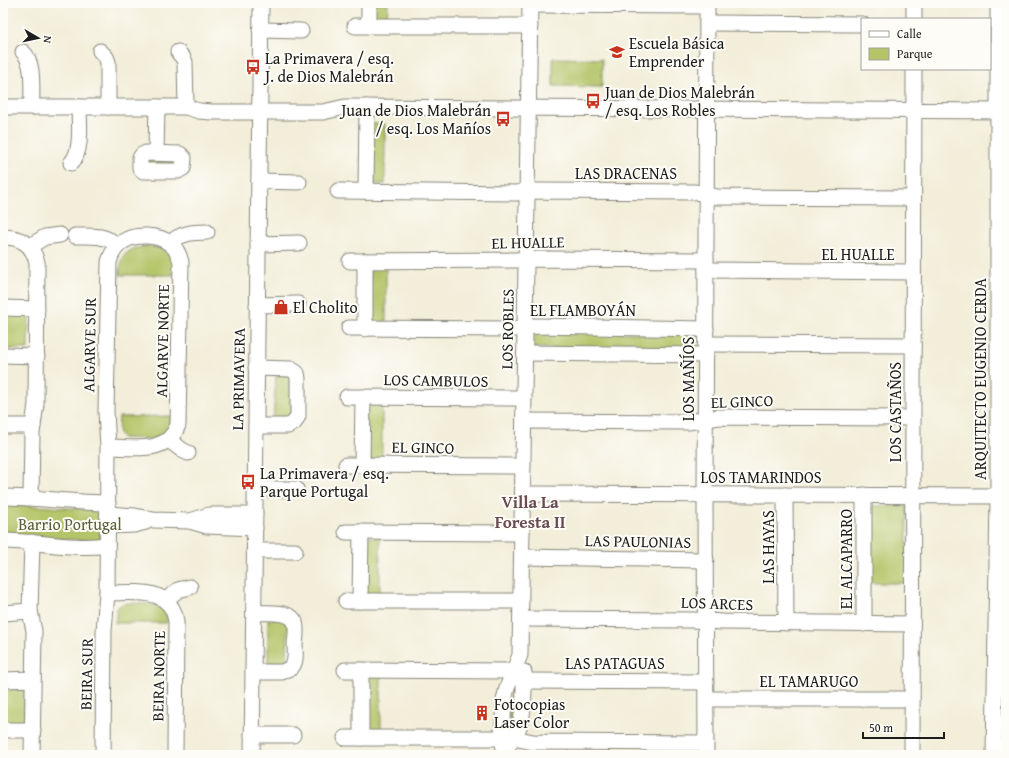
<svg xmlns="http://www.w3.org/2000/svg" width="1009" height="758" font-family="'Gentium Book Plus',serif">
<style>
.green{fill:#b4c467;stroke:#687042}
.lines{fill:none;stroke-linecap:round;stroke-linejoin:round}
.minor-casing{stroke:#87857a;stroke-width:17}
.minor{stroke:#fff;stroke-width:15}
.labels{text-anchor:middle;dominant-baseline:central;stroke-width:4;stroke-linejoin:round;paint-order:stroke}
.poi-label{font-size:16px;fill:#1c1c1c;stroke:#fdfcf7;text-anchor:start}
.street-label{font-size:16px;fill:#1c1c1c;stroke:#fdfcf7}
.park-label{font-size:16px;fill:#595f3a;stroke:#fdfcf7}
.neighbourhood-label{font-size:17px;font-weight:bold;fill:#684b55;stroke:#fdfcf7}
</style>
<rect width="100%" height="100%" fill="#fdfcf7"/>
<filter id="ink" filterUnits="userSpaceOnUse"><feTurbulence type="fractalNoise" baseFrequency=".025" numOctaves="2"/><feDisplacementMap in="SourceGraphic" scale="8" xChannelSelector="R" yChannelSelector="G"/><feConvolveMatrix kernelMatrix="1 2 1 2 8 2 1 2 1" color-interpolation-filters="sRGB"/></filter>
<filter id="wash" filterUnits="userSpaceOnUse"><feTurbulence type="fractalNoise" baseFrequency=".012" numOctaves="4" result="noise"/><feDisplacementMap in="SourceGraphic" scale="16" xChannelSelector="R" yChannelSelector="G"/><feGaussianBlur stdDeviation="0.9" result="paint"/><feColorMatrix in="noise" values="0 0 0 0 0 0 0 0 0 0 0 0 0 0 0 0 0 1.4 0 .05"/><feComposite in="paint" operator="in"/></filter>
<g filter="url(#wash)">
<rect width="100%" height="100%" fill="#f2eed9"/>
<g class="green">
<path d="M373,3H388L387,23H373Z"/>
<path d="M553,58L602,59V87L553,86Z"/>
<rect x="369" y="124" width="16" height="60"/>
<rect x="145" y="157" width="34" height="11"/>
<path d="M149,246C170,249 174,254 173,275H120C120,253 128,248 149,246Z"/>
<path d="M370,265H386V325H369Z"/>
<path d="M3,311L29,312L28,349H3Z"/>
<path d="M535,331L696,334L697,350L534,348Z"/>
<path d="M276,374L289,375L292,377L293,419L273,422Z"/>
<rect x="366" y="400" width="16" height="60"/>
<path d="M172,416L168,431L156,439L123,438C116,434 119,425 119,417Z"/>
<path d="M3,504L99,510L100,540H80L3,535Z"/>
<rect x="870" y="506" width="37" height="77"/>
<rect x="365" y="537" width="15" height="58"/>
<path d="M127,603C143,604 169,601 167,623H115L117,608L122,604Z"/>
<path d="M268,619C277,619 284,618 288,627L287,658L283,663H268Z"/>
<path d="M365,673H381V733H364Z"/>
<path d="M516,681L520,688L515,725L506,735L510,697Z"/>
<path d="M24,689L25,724H3V690Z"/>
</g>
</g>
<g filter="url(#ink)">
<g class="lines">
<g class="minor-casing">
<g id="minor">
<path d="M530,5L707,6"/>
<path d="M914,19V3"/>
<path d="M707,23L862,24"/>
<path d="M355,26H530"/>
<path d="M369,26V3"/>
<path d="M260,30L301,31"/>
<path d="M100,51L106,57L108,62V107"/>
<path d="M23,52C35,63 31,91 32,107"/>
<path d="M178,52L183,58L185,62L186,107"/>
<path d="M3,107H186L199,111L211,112H323L345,107L1006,111"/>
<path d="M146,153L180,154L184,158L183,168L178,171H143L140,168V158L142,155Z"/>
<path d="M156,153L157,107"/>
<path d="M71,163C83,151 79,123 79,107"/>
<path d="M259,181L299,182"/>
<path d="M338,191L515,193L537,191L695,192L718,197L913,198"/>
<path d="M366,191L367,107"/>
<path d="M75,236C90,236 106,234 117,246"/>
<path d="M3,237C21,237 32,244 37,262L36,404L32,433L31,498"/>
<path d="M170,243C181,233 193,232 207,232"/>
<path d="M258,244L299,243"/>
<path d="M30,246L45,237L60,235"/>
<path d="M350,261L515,260L540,259L706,260"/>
<path d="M706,270L913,272"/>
<path d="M257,305L298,304"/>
<path d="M3,308L37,309"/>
<path d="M349,328L514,329L535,326L706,329"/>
<path d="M365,329V261"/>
<path d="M706,344L913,345"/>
<path d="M525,353L706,355"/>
<path d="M3,355L37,356"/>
<path d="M347,397L524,398"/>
<path d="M524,421L688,422L719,417L913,418"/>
<path d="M3,426H33"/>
<path d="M256,426H288L294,423L298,416V379L297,373L291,369L256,368"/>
<path d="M169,440L182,450L188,453"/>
<path d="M346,465L523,466"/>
<path d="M362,465L363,397"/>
<path d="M255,489H296"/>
<path d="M523,494L998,496"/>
<path d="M785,495L786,623"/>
<path d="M3,497C38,497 73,503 108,503"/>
<path d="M108,514L135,516L153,520L190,521L207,526L255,528"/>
<path d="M190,521L209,515H255"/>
<path d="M108,526L134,525L146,522"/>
<path d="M346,532L522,533"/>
<path d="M3,541C38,541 72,550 107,545"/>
<path d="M32,542L30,611L34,631L32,755"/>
<path d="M254,551H295"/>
<path d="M522,557L706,560"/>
<path d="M107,593C134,593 172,586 176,622L175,755"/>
<path d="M166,600L178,590L190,587"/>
<path d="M346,601H521"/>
<path d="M360,601L361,532"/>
<path d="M3,613L30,611"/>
<path d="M521,619L693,620L722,622L912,624"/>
<path d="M864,624V495"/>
<path d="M345,670L514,671"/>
<path d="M253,672H282L291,668C297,662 295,652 295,644C296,637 297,628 295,622C290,610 264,613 254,613"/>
<path d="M3,680L33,679"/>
<path d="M524,681L706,682"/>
<path d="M706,699H912"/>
<path d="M3,730H33"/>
<path d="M252,735H293"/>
<path d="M345,738H502"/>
<path d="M361,738V670"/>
<path d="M514,738L533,742L706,743"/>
<path d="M507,746C526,729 524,695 524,672"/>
<path d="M103,755L104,631L107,593L108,447L106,412L109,262C114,243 128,235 147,236C164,237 177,244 181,262L178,425C167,455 134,447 108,447"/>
<path d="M252,755L261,3"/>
<path d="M504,755V749L502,738L504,700L507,688L520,655L530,3"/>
<path d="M706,755L705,495L707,3"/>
<path d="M912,755L914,69"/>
<path d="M994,755L998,496V3"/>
</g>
</g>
<use href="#minor" class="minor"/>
</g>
</g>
<defs>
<g id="school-bare" transform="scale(1.2)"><path d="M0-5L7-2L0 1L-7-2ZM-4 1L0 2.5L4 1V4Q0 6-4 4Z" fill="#c8321e" stroke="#fdfcf7" stroke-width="2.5" paint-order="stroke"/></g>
<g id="bus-bare" transform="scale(1.2)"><path d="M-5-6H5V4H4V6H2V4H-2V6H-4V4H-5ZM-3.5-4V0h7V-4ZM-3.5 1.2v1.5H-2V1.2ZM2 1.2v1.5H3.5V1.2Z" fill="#c8321e" stroke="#fdfcf7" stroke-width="2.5" paint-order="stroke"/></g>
<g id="shop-bare" transform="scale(1.2)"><path d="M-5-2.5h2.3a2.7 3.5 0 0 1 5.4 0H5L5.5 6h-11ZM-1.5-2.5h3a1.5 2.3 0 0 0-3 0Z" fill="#c8321e" stroke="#fdfcf7" stroke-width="2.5" paint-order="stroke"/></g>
<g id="building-bare" transform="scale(1.2)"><path d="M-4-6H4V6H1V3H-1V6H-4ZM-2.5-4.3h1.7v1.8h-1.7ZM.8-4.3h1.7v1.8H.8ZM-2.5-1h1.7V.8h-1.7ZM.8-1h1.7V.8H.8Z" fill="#c8321e" stroke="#fdfcf7" stroke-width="2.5" paint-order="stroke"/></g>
</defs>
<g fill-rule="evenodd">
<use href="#school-bare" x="617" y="52"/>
<use href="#bus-bare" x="253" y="67"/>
<use href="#bus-bare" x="593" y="101"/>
<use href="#bus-bare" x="503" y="119"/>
<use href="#shop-bare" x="281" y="307"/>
<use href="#bus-bare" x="248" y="482"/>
<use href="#building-bare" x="482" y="713"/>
</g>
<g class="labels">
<g class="poi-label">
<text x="629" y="43">Escuela Básica<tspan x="629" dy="18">Emprender</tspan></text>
<text x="265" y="58">La Primavera / esq.<tspan x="265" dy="18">J. de Dios Malebrán</tspan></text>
<text x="605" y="92">Juan de Dios Malebrán<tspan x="605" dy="18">/ esq. Los Robles</tspan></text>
<text x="491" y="110" text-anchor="end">Juan de Dios Malebrán<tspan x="491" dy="18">/ esq. Los Mañíos</tspan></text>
<text x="293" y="307">El Cholito</text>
<text x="260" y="473">La Primavera / esq.<tspan x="260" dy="18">Parque Portugal</tspan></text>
<text x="494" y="704">Fotocopias<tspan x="494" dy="18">Laser Color</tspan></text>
</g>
<g class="street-label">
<text x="626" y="173">LAS DRACENAS</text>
<text transform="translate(528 242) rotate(-1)">EL HUALLE</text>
<text x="858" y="254">EL HUALLE</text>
<text x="583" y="310">EL FLAMBOYÁN</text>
<text transform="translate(507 329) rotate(-89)">LOS ROBLES</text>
<text transform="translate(162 341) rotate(-89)">ALGARVE NORTE</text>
<text transform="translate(89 345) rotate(-89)">ALGARVE SUR</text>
<text transform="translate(238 379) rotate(-89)">LA PRIMAVERA</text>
<text transform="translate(688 379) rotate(-90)">LOS MAÑÍOS</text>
<text transform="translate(980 379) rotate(-90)">ARQUITECTO EUGENIO CERDA</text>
<text transform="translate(436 380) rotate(1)">LOS CAMBULOS</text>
<text transform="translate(742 401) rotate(-2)">EL GINCO</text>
<text transform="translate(895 412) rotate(-90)">LOS CASTAÑOS</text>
<text transform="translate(423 447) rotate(1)">EL GINCO</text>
<text x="761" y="477">LOS TAMARINDOS</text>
<text transform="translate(638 541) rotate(1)">LAS PAULONIAS</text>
<text transform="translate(768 547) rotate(-90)">LAS HAYAS</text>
<text transform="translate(846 559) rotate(-90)">EL ALCAPARRO</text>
<text transform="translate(717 603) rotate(2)">LOS ARCES</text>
<text x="615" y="663">LAS PATAGUAS</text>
<text transform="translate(86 674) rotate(-89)">BEIRA SUR</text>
<text transform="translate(158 676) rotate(-89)">BEIRA NORTE</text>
<text x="809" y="681">EL TAMARUGO</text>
</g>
<g class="park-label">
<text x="70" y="524">Barrio Portugal</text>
</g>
<g class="neighbourhood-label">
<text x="530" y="501">Villa La<tspan x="530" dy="20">Foresta II</tspan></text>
</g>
</g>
<rect width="1009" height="758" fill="none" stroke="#fdfcf7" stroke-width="16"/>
<rect x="861" y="18" width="130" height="52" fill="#fdfcf7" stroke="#a3a29f"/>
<rect x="869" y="31" width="20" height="6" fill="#ffffff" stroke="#a3a29f"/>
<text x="897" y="38" font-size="12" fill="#1c1c1c">Calle</text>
<rect x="869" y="48" width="20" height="12" fill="#b4c467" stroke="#a3a29f"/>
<text x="897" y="58" font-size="12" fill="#1c1c1c">Parque</text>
<g transform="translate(38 38) rotate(99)" stroke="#fdfcf7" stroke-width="3" paint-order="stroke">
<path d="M0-3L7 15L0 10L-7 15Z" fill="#1c1c1c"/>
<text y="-6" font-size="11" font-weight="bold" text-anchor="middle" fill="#1c1c1c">N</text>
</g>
<path d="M863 732v6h81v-6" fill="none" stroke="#1c1c1c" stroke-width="2"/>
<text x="869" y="732" font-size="12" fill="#1c1c1c" stroke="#fdfcf7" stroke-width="3" paint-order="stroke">50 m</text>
</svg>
